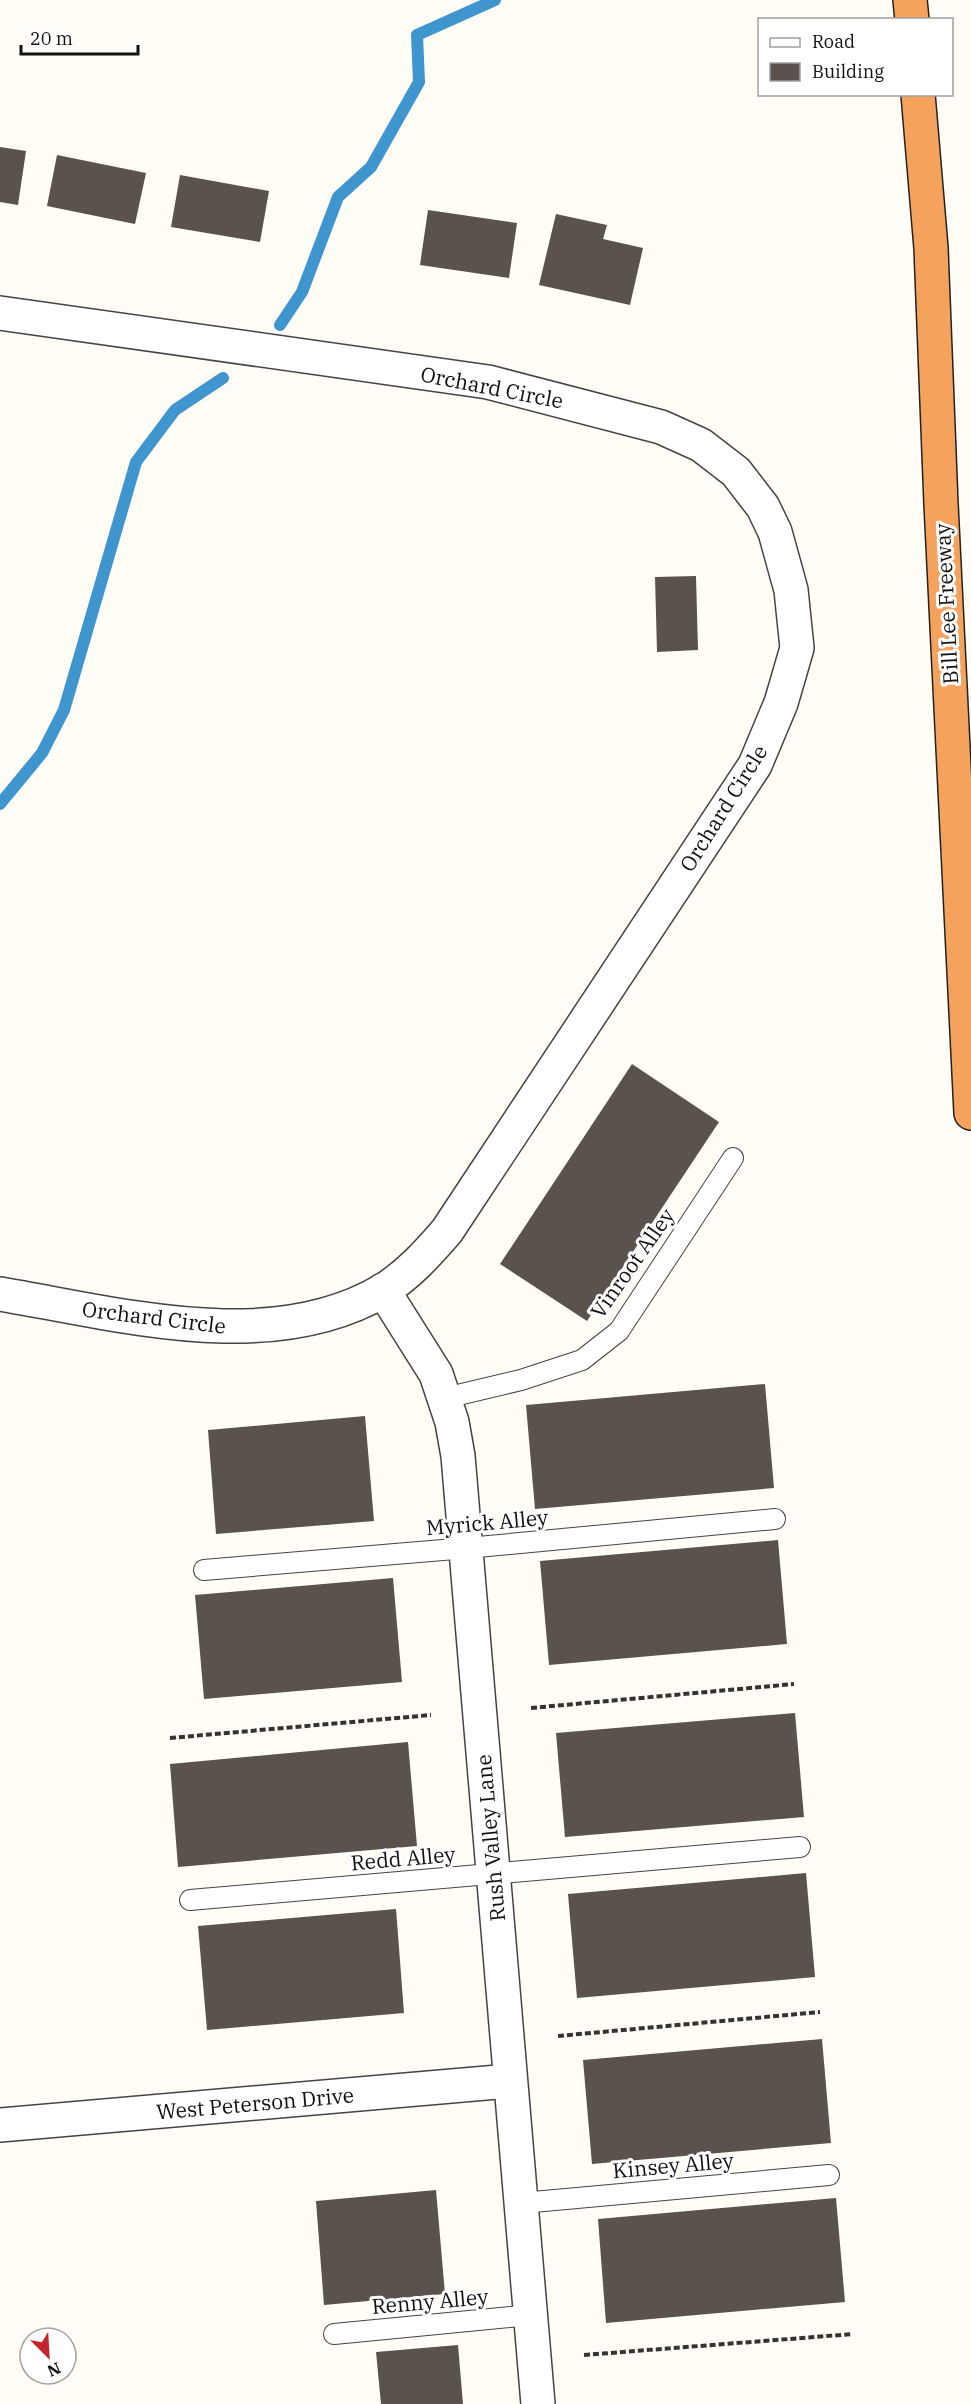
<svg xmlns="http://www.w3.org/2000/svg" width="971" height="2404" font-family="'IBM Plex Serif',serif">
<style>
.lines{fill:none;stroke-linecap:round;stroke-linejoin:round}
.stream{stroke:#3f96cf;stroke-width:12}
.building{fill:#5a524d}
.lane-casing{stroke:#444;stroke-width:22}
.street-casing{stroke:#444;stroke-width:36}
.highway-casing{stroke:#222;stroke-width:36}
.path{stroke:#333;stroke-width:4;stroke-dasharray:6 3;stroke-linecap:butt}
.lane{stroke:#fff;stroke-width:20}
.street{stroke:#fff;stroke-width:33}
.highway{stroke:#f5a25d;stroke-width:33}
.labels{text-anchor:middle;dominant-baseline:central;stroke-width:6;stroke-linejoin:round;paint-order:stroke}
.street-label{font-size:21px;fill:#111;stroke:#fff}
</style>
<rect width="100%" height="100%" fill="#fffdf5"/>
<g class="lines">
<g class="stream">
<path d="M280,325L302,292L338,197L371,167L419,82L417,35L495,0"/>
<path d="M0,804L42,753L64,710L136,462L175,410L223,378"/>
</g>
</g>
<g class="building">
<path d="M0,147L26,151L18,205L0,202Z"/>
<path d="M57,155L146,173L135,224L47,206Z"/>
<path d="M180,175L269,191L260,242L171,227Z"/>
<path d="M428,210L517,223L509,278L420,265Z"/>
<path d="M556,214L607,225L603,239L643,248L630,305L539,285Z"/>
<path d="M696,576L698,650L657,652L655,577Z"/>
<path d="M632,1064L719,1122L587,1321L500,1264Z"/>
<path d="M765,1384L774,1488L535,1509L526,1405Z"/>
<path d="M365,1416L374,1521L216,1534L208,1430Z"/>
<path d="M778,1540L787,1644L549,1665L540,1561Z"/>
<path d="M393,1578L402,1682L204,1699L195,1595Z"/>
<path d="M795,1713L804,1817L565,1837L556,1733Z"/>
<path d="M408,1742L417,1846L178,1867L170,1764Z"/>
<path d="M806,1873L815,1977L577,1998L568,1894Z"/>
<path d="M396,1909L404,2013L207,2030L198,1926Z"/>
<path d="M822,2039L831,2143L592,2164L583,2060Z"/>
<path d="M436,2190L445,2294L324,2305L316,2201Z"/>
<path d="M836,2198L845,2302L606,2323L598,2219Z"/>
<path d="M458,2345L463,2404H381L376,2352Z"/>
</g>
<g class="lines">
<g class="lane-casing">
<g id="lane">
<path d="M445,1398L521,1380L582,1360L619,1331L733,1158"/>
<path d="M204,1570L467,1548L775,1519"/>
<path d="M190,1900L800,1847"/>
<path d="M522,2203L829,2175"/>
<path d="M334,2334L531,2315"/>
</g>
</g>
<g class="street-casing">
<g id="street">
<path d="M0,313L488,382L661,427L701,445L736,472L763,507L775,532L791,590L797,648L781,703L755,765L447,1231C428,1253 409,1274 384,1290C271,1357 120,1314 0,1294"/>
<path d="M383,1290L436,1374L452,1422L458,1456L538,2404"/>
<path d="M0,2125L510,2081"/>
</g>
</g>
<g class="highway-casing">
<g id="highway">
<path d="M910,0L912,20"/>
<path d="M918,94L931,248L941,504L971,1113"/>
</g>
</g>
<g class="path">
<path d="M531,1708L794,1684"/>
<path d="M170,1738L431,1715"/>
<path d="M558,2036L820,2012"/>
<path d="M584,2355L853,2334"/>
</g>
<use href="#lane" class="lane"/>
<use href="#street" class="street"/>
<use href="#highway" class="highway"/>
</g>
<g class="labels">
<g class="street-label">
<text transform="translate(492 387) rotate(11)">Orchard Circle</text>
<text transform="translate(946 604) rotate(-93)">Bill Lee Freeway</text>
<text transform="translate(723 808) rotate(-58)">Orchard Circle</text>
<text transform="translate(632 1263) rotate(-55)">Vinroot Alley</text>
<text transform="translate(154 1317) rotate(7)">Orchard Circle</text>
<text transform="translate(487 1522) rotate(-5)">Myrick Alley</text>
<text transform="translate(490 1838) rotate(-95)">Rush Valley Lane</text>
<text transform="translate(403 1858) rotate(-5)">Redd Alley</text>
<text transform="translate(255 2103) rotate(-5)">West Peterson Drive</text>
<text transform="translate(673 2165) rotate(-5)">Kinsey Alley</text>
<text transform="translate(430 2301) rotate(-5)">Renny Alley</text>
</g>
</g>
<rect x="758" y="18" width="195" height="78" fill="#ffffff" stroke="#a0a0a0" stroke-width="1.5"/>
<rect x="770" y="38" width="30" height="9" fill="#ffffff" stroke="#a0a0a0" stroke-width="1.5"/>
<text x="812" y="48" font-size="18" fill="#111111">Road</text>
<rect x="770" y="63" width="30" height="18" fill="#5a524d" stroke="#a0a0a0" stroke-width="1.5"/>
<text x="812" y="78" font-size="18" fill="#111111">Building</text>
<g transform="translate(48 2356) rotate(156)"><circle r="28" fill="#ffffff" stroke="#a0a0a0" stroke-width="1.5"/>
<path d="M0-4.5L10 22L0 15L-10 22Z" fill="#c4262e"/>
<text y="-9" font-size="16" font-weight="bold" text-anchor="middle" fill="#111111">N</text>
</g>
<path d="M21 45v9h117v-9" fill="none" stroke="#111111" stroke-width="3"/>
<text x="30" y="45" font-size="18" fill="#111111" stroke="#ffffff" stroke-width="4.5" paint-order="stroke">20 m</text>
</svg>
